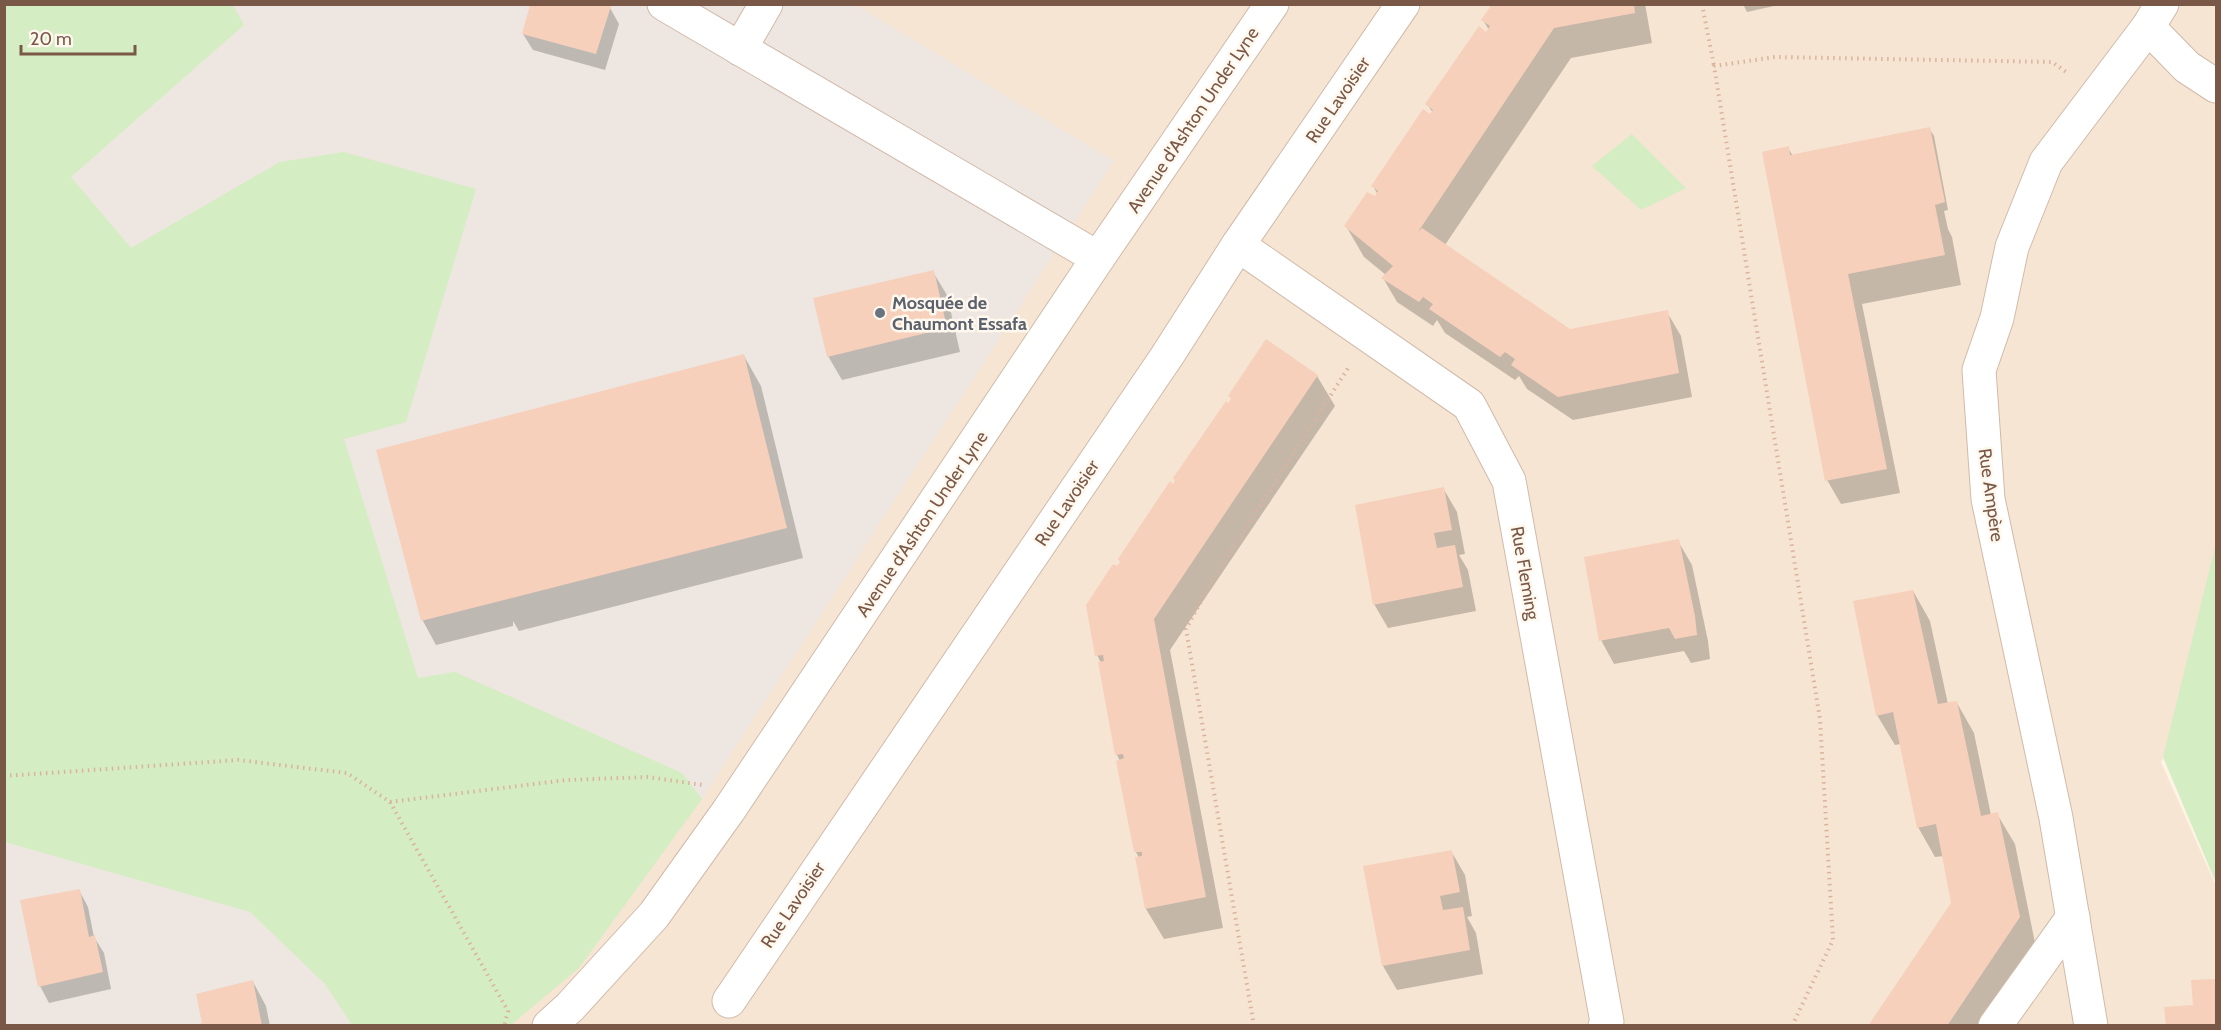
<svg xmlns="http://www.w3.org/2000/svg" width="2221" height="1030" font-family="Cabin,sans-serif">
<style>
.residential{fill:#f6e5d3}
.industrial{fill:#eee6e0}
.green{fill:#d5edc2}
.shadow{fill:#0003}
.building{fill:#f6d0bb}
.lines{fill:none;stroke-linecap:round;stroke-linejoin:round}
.minor-casing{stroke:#d1baaa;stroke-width:35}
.path{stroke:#dbb39d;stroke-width:4;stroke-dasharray:1.5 4.5;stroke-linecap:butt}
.minor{stroke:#fff;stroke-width:33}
.worship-dot{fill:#6b7280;stroke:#fff8ee;stroke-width:2}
.labels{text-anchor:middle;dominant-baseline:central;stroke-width:5;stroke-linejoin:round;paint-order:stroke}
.street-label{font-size:18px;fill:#7a5848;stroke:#fff8ee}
.worship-label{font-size:18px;font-weight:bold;fill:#5b616d;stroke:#fff8ee;text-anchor:start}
</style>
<rect width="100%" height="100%" fill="#fef4e6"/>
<path class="residential" d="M5,5H2216V667L2161,762L2216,886V1025L5,1026Z"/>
<path class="industrial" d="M5,5H856L1114,161L702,799L579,968L511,1025L5,1026Z"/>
<g class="green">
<path d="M4,5H233L244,25L71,177L131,248L280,162L344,152L476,189L406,422L344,439L418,678L455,672L682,773L702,799L579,968L511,1025H352L325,984L250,912L5,842Z"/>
<path d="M1632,134L1686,188L1641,210L1592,166Z"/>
<path d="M2216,543V883L2163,757Z"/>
</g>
<g class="shadow">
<path d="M532,4H600L610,8L619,24L605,70L533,50L523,34Z"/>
<path d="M1494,4H1645L1652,43L1571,58L1445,245L1569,330L1667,312L1681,336L1692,397L1573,420L1527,389L1519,376L1515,380L1445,333L1437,320L1433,326L1397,302L1383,278L1386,275L1364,257L1346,226L1376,198L1378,195L1373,186L1433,113L1427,104L1489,30L1483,20Z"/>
<path d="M1743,4H1784L1747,12Z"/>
<path d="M1929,128L1934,136L1948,210L1944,211L1948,229L1952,237L1961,285L1862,304L1900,493L1841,504L1827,480L1788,148L1793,156Z"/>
<path d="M933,272L947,295L960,352L842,380L828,356Z"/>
<path d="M744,356L761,386L803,558L519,631L513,621V626L436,645L423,621L378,451Z"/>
<path d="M1317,376L1335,406L1170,650L1223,928L1164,939L1146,909L1139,858L1136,852L1120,761L1117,755L1101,663L1097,655L1117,569L1229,405Z"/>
<path d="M1443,488L1457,512L1465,554L1459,555L1468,570L1476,611L1388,628L1374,604Z"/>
<path d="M1678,541L1692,565L1708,641L1710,659L1691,663L1684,651L1614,664L1601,640Z"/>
<path d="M1913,591L1930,621L1948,704L1957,703L1974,733L1991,815L1997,814L2015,844L2036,948L1985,1026H1870L1952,903L1944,856L1935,857L1918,827L1901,744L1895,745L1877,715Z"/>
<path d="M1451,851L1465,875L1472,916L1467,917L1476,933L1483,974L1397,990L1383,966Z"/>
<path d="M79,890L88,907L94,937L104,953L111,989L49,1003L40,986Z"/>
<path d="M2216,980V1026H2167L2195,1006L2192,982Z"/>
<path d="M253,982L266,1006L270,1026H196L204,1024Z"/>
</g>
<g class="building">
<path d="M1492,4H1634L1635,13L1554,28L1418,232L1422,228L1570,329L1668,310L1679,373L1558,397L1511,365L1515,359L1505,352L1500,357L1429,309L1433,304L1423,297L1419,302L1381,278L1393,266L1344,226L1367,192L1375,196L1378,191L1371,186L1423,109L1430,114L1433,110L1425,104L1479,26L1486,32L1490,26L1481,20Z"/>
<path d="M530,5H605L611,6L596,54L522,34Z"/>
<path d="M1930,127L1945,202L1935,205L1945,255L1848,274L1887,469L1825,481L1762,152L1789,146L1790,155Z"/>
<path d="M934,270L947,328L827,357L813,298Z"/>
<path d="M1266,339L1318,375L1154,619L1206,897L1145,909L1135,857L1142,856V852H1134L1116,761L1124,758L1123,754L1115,755L1098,662L1104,661L1103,655L1095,656L1086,605L1113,564L1117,566L1120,562L1118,559L1170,481L1173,484L1175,481L1173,478L1226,401L1229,403L1231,398L1228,396Z"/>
<path d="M744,354L787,528L421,621L376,450Z"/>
<path d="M1444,487L1452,530L1434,533L1437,548L1455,545L1463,587L1373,605L1355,505Z"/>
<path d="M1679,539L1695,616L1697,635L1675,639L1669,628L1599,641L1584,557Z"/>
<path d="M1913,590L1938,704L1957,701L1981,816L1998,812L2020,917L1947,1026H1868L1951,903L1936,824L1917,828L1893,712L1876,716L1853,601Z"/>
<path d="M1452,850L1460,892L1440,896L1443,910L1463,907L1470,950L1382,966L1363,866Z"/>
<path d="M80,889L89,937L95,935L103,972L38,987L20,900Z"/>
<path d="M2216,979V1026H2166L2164,1007L2193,1005L2191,980Z"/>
<path d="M253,980L262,1026H194L202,1023L196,994Z"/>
</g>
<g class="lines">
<g class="minor-casing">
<g id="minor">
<path d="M664,4L1098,258"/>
<path d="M2148,27L2187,67L2216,86"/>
<path d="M740,49L766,4"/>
<path d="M1238,245L1469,405L1509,481L1607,1022L1605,1026"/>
<path d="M729,1001L1167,356L1238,245L1403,4"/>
<path d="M549,1026L570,1007L654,915L729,810L1098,258L1272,4"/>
<path d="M1995,1026L2073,917"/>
<path d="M2091,1026L2056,818L1988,499L1979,370L1997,318L2012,247L2046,162L2148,27L2162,4"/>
</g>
</g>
<g class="path">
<path d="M1702,4L1714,66"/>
<path d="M4,776L238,760L347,773L390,802L508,1011L504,1026"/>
<path d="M390,802L566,780L647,777L703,785"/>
<path d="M1254,1026L1186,629L1216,574L1350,365"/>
<path d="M1792,1026L1833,940L1820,719L1714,66L1775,57L2052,62L2069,74"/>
</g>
<use href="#minor" class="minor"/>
</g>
<circle class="worship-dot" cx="880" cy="313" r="6"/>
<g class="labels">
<g class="street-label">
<text transform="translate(1338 100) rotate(-56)">Rue Lavoisier</text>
<text transform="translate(1193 120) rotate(-56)">Avenue d'Ashton Under Lyne</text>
<text transform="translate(1991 495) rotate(82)">Rue Ampère</text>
<text transform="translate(1067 503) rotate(-56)">Rue Lavoisier</text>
<text transform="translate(922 524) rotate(-56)">Avenue d'Ashton Under Lyne</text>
<text transform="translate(1525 573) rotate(80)">Rue Fleming</text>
<text transform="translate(793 905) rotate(-56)">Rue Lavoisier</text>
</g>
<g class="worship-label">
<text x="892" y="303">Mosquée de<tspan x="892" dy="21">Chaumont Essafa</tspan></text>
</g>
</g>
<rect width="2221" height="1030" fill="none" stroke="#7a5848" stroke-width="12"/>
<path d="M21 45v9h114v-9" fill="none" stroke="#7a5848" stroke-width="3"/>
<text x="30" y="45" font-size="18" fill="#7a5848" stroke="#fff8ee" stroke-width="4.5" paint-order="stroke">20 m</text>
</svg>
